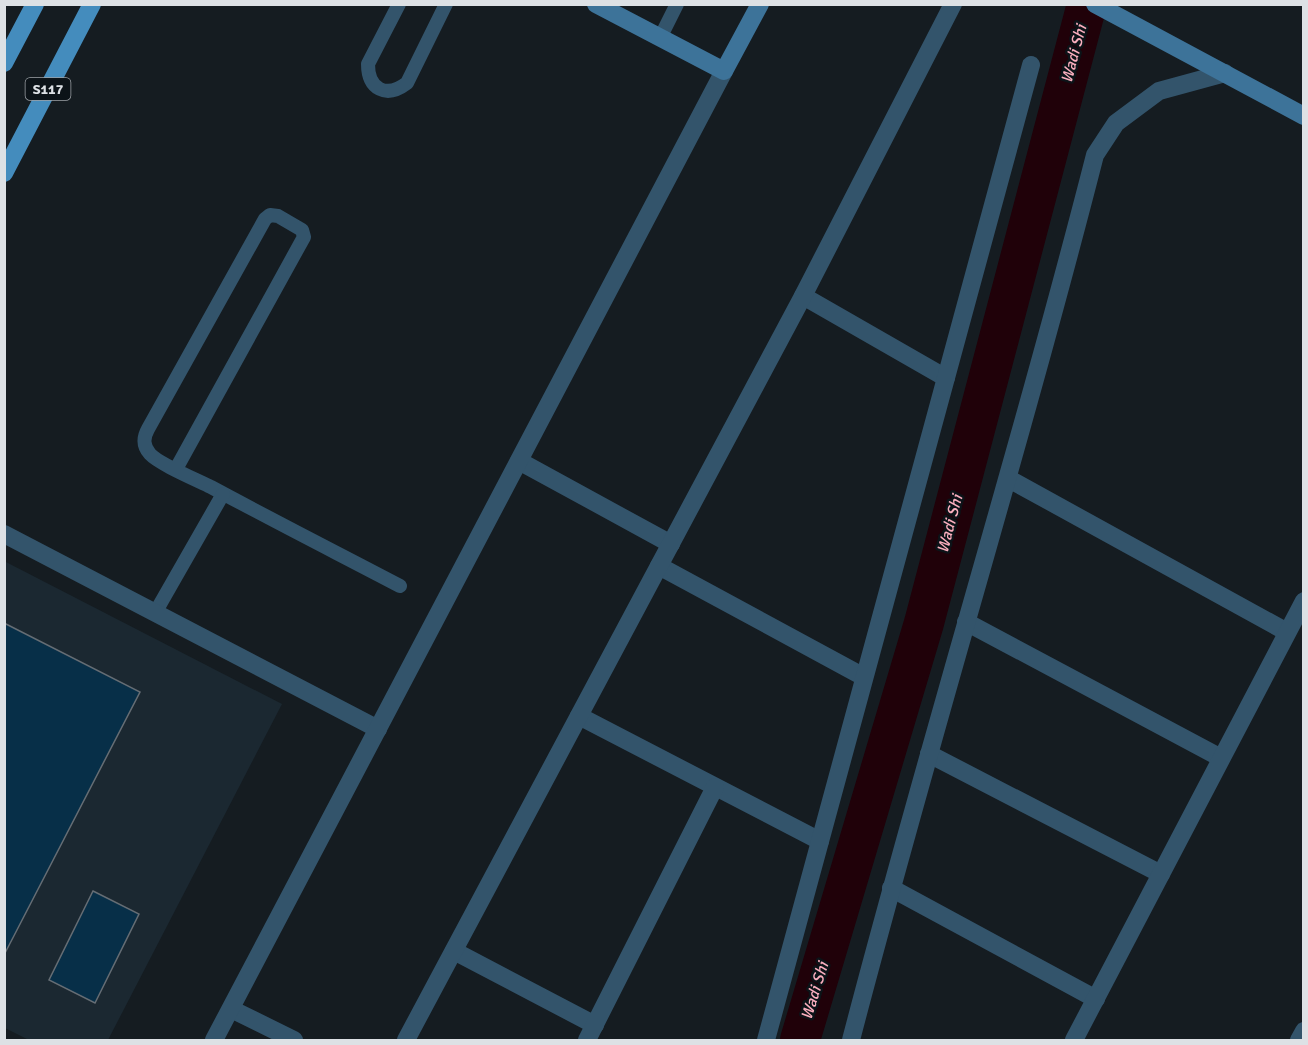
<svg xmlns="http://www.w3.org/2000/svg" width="1308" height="1045" font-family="Signika,sans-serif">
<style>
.built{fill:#1b2831}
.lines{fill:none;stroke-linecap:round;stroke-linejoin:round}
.river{stroke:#200109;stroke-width:40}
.building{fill:#072f48;stroke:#656d74;stroke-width:1.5}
.lane{stroke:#33546b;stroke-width:14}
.street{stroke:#33546b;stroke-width:18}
.secondary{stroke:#3d7399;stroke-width:18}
.primary{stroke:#448cbd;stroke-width:18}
.labels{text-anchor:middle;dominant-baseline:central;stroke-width:5;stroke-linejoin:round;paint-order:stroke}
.shield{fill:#0c1318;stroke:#9ea3a8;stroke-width:1.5}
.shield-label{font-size:14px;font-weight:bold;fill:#dde1e5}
.water-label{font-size:16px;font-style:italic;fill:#faaebe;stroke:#0c1318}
</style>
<rect width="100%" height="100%" fill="#151c21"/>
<path class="built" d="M4,561L282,704L108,1040H29L5,1028Z"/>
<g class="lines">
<path class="river" d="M800,1040L924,623L1087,4"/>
</g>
<g class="building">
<path d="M4,623L140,692L4,955Z"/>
<path d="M93,891L139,914L95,1003L49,980Z"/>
</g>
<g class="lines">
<g class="lane">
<path d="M399,4L368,64C368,89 386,99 407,83L446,4"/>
<path d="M660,38L677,4"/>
<path d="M176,469L304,237L302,230L278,216L270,215L265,219L148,429C143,438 143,446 150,454C159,464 197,480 211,487C274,521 337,553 400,586"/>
<path d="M155,613L223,494"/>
</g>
<g class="street">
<path d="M803,296L946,378"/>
<path d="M519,461L671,544"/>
<path d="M1009,479L1287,632"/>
<path d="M4,534L378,729"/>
<path d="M659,566L864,677"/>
<path d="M966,622L1221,758"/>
<path d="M579,716L820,841"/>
<path d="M929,754L1161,874"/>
<path d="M891,888L1096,999"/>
<path d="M454,951L595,1025"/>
<path d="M231,1009L294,1040"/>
<path d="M214,1040L724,71"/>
<path d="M406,1040L803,296L953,4"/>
<path d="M587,1040L715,787"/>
<path d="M766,1040L1031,65"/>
<path d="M851,1040C928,744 1019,452 1095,155L1116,123L1159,91L1225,73"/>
<path d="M1074,1040L1304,601"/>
<path d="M1299,1040L1304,1031"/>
</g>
<g class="secondary">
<path d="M596,4L724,71L760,4"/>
<path d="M1095,4L1304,116"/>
</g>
<g class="primary">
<path d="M4,63L35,4"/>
<path d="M4,173L92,4"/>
</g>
</g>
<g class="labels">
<rect class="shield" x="25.5" y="78" width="45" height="22" rx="4.5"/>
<g class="shield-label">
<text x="48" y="89">S117</text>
</g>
<g class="water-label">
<text transform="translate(1074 54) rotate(-75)">Wadi Shi</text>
<text transform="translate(950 524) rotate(-75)">Wadi Shi</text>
<text transform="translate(815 991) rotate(-73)">Wadi Shi</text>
</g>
</g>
<rect width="1308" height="1045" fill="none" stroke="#dde1e5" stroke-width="12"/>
</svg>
